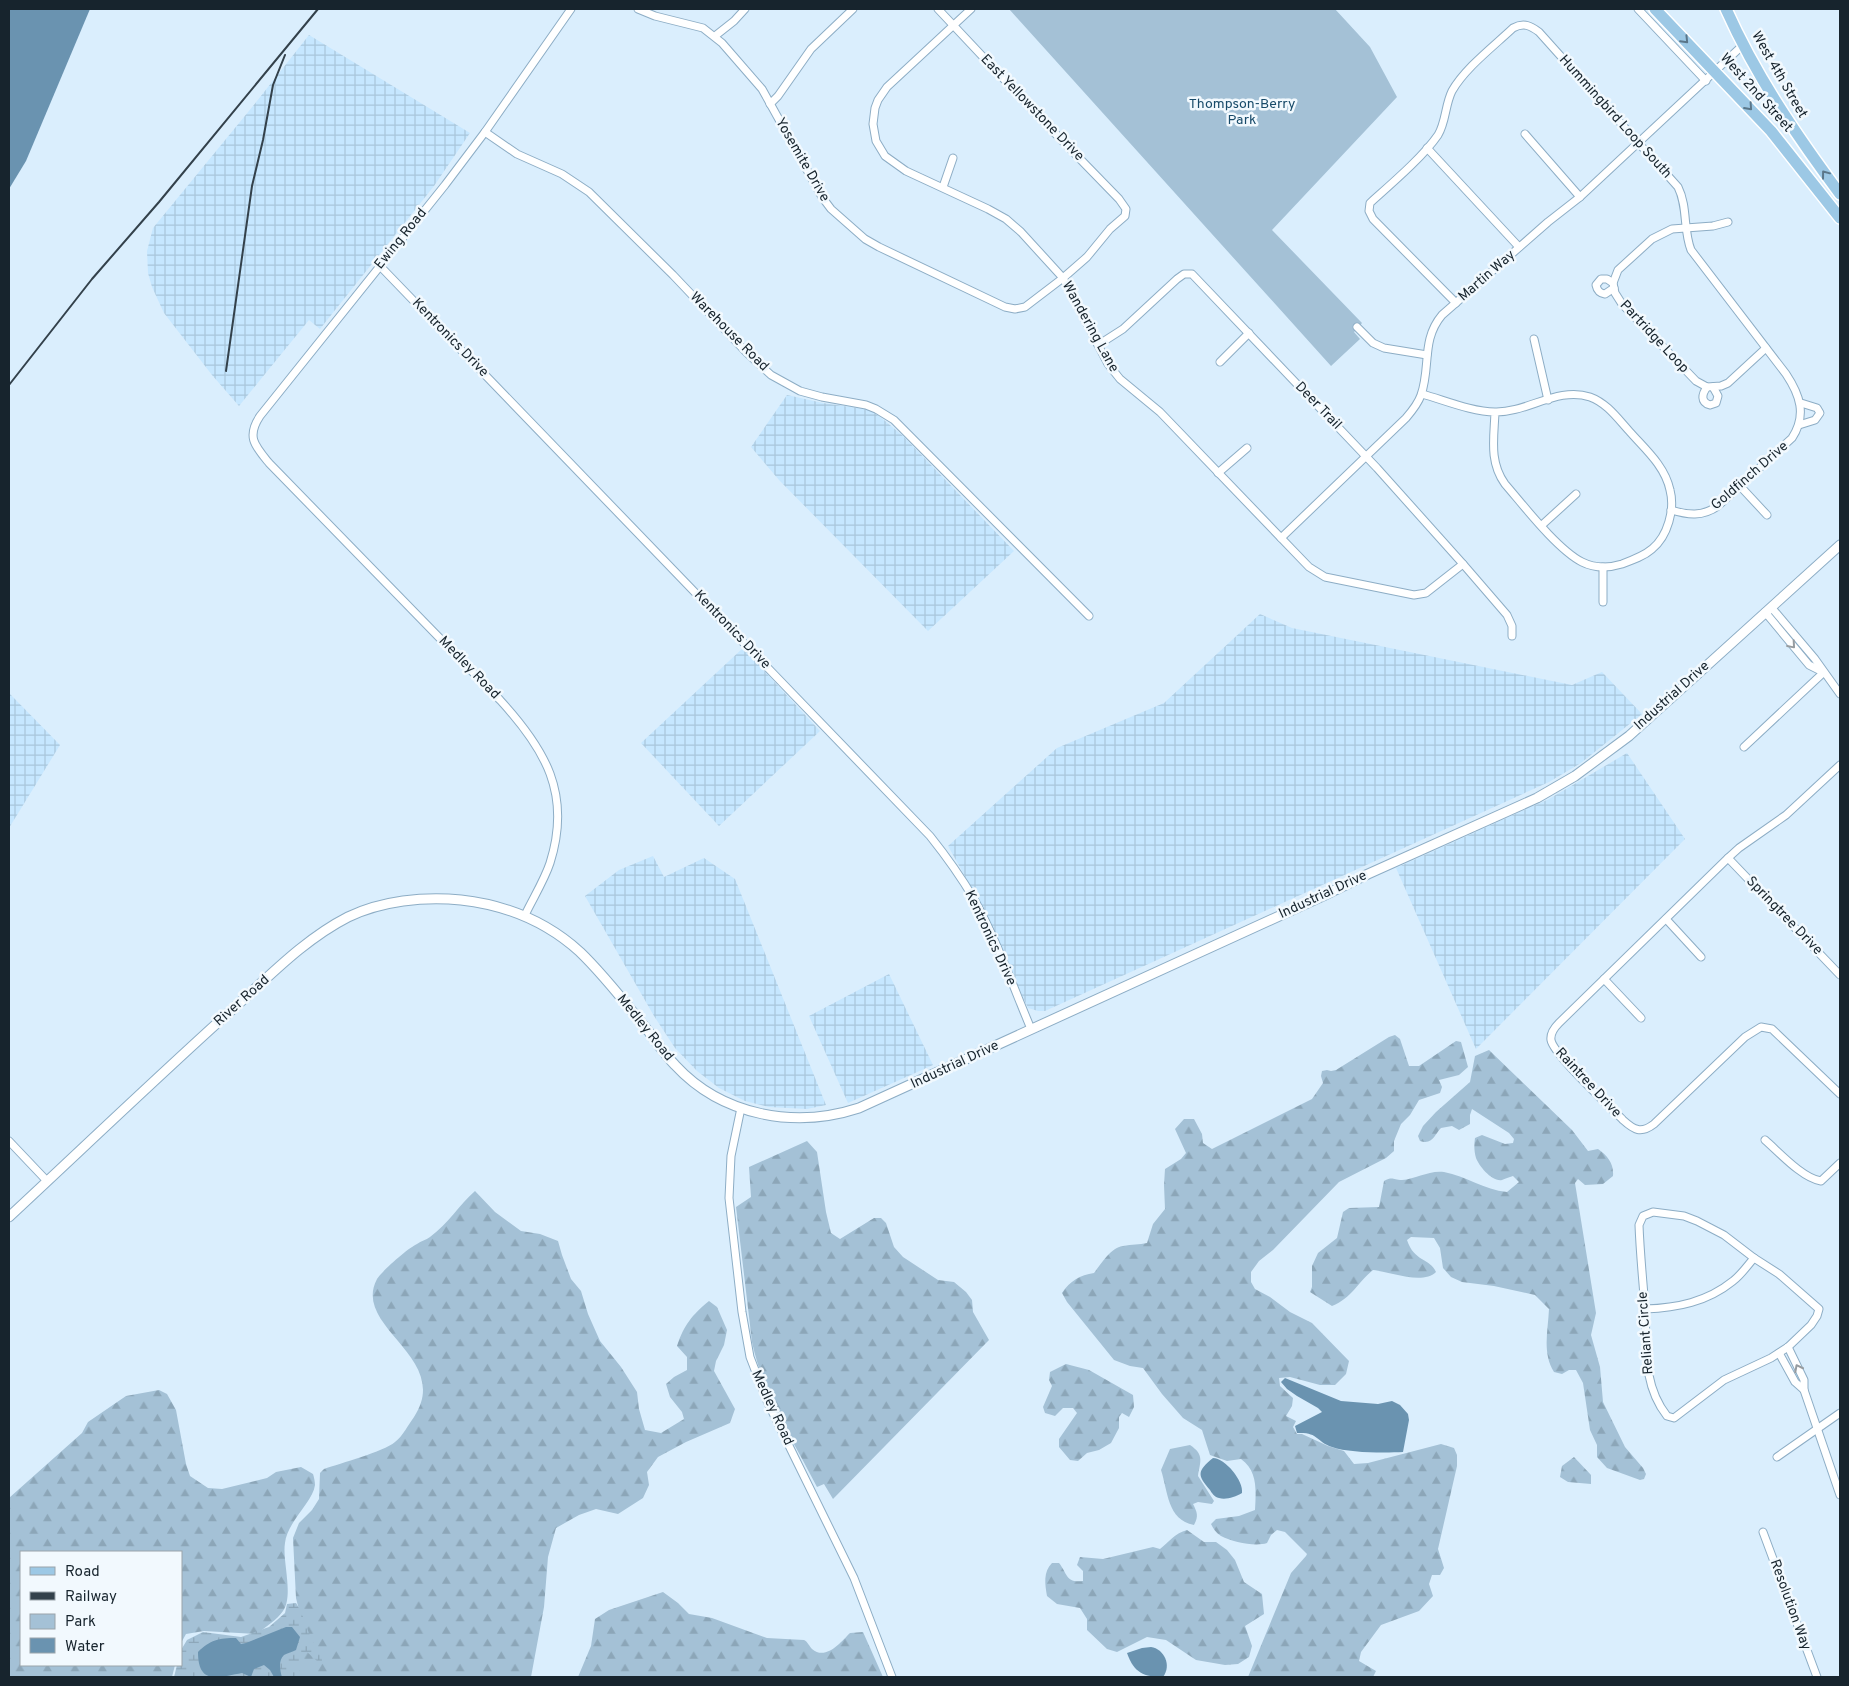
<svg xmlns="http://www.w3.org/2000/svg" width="1849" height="1686" font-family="Overpass,sans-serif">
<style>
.industrial{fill:url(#industrial-grid)}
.forest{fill:url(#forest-firs)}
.wetland{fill:url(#wetland-marsh)}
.park{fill:#a4c1d6}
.water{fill:#6a93b0}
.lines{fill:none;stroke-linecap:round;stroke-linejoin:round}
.minor-casing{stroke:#8dadc5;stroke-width:9}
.tertiary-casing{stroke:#8dadc5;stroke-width:11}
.primary-casing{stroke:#fff;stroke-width:14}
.minor{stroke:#fff;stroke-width:7}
.tertiary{stroke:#fff;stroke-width:9}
.primary{stroke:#9cc8e5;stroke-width:11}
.rail{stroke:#33414b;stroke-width:2}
.oneway{stroke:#5a7689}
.oneway2{stroke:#979ca0}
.labels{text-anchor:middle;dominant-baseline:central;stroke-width:5;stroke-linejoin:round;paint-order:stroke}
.street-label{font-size:14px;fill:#17242d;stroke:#f2f9fe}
.park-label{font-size:14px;fill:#174a69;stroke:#f2f9fe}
</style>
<defs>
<pattern id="industrial-grid" width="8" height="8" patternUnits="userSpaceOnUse" patternTransform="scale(1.25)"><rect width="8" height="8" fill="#c6e7ff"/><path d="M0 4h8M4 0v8" fill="none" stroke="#a9c6db"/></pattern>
<pattern id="forest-firs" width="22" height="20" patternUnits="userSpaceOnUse" patternTransform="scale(1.25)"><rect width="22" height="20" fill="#a4c1d6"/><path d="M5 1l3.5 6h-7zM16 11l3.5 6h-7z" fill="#8ca6b8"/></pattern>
<pattern id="wetland-marsh" width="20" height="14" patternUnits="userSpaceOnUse" patternTransform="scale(1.25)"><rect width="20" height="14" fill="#a4c1d6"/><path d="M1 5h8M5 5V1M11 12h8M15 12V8" fill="none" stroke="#8ca6b8"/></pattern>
</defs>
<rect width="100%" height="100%" fill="#daeefd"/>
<g class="industrial">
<path d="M309,35L470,133L434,186L320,329L309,320L239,406L212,375L164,313L152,287L148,273L147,251L153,228L253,106Z"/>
<path d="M787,395L823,403L870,410L884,420L903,436L1014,551L928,631L779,480L751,447Z"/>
<path d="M1260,614L1292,628L1572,685L1602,672L1642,714L1581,763L1549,782L1045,1011H1038L1028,1008L975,894L948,846L1057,748L1164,703Z"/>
<path d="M743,648L820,731L719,826L641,743Z"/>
<path d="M9,693L60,745L9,828Z"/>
<path d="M1627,753L1685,839L1476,1049L1396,868L1549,799Z"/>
<path d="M653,856L664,877L704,858L735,879L826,1105L807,1109L769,1107L745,1101L719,1088L697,1071L675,1048L654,1016L585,896L619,870Z"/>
<path d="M889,974L933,1065L848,1103L809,1016Z"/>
</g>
<g class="forest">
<path d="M1395,1035L1400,1039L1409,1066H1419L1456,1041L1461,1042L1468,1067L1459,1075L1439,1080L1442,1087L1440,1093L1419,1100L1410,1115L1401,1124L1394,1141V1151L1386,1158L1339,1182L1273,1250L1259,1261L1251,1272V1282L1255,1289L1270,1297L1290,1312L1312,1323L1349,1361L1346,1374L1335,1385H1320L1290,1377L1279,1378L1280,1386L1293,1398L1292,1406L1286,1416L1296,1421L1293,1427L1297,1434H1302L1328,1446L1344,1451L1354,1464L1368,1463L1441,1444L1454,1448L1457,1455V1466L1438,1549L1444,1568L1440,1575H1432L1429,1584L1433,1596L1419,1611L1381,1625L1361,1652L1359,1661L1376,1671L1373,1677H1248L1291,1573L1306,1556L1307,1554L1285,1532L1277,1530L1271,1535L1267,1543C1255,1547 1233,1542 1221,1536C1216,1533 1213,1528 1211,1524L1216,1519L1239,1516L1255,1510C1256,1491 1258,1471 1241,1459L1227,1461L1210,1455L1202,1430L1183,1418L1162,1394L1143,1368L1130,1366L1114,1360L1067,1302L1062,1293C1070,1281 1080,1275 1094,1273C1102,1263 1110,1248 1123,1246C1132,1244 1139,1245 1147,1243L1153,1224L1165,1209L1164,1185L1165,1169L1181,1159L1186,1153L1175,1129L1184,1119H1194L1202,1134L1203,1143L1212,1149L1312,1099L1323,1083L1321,1076L1322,1071L1327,1070L1331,1071L1336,1070L1389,1037Z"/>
<path d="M1489,1050L1572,1130L1588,1151L1598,1149C1608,1156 1614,1164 1613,1176L1603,1184L1585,1185L1578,1179L1575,1183L1596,1313L1591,1335L1600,1367L1603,1402L1625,1447L1643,1468L1646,1474L1644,1479L1640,1480L1607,1468L1597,1457V1445L1590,1430L1583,1383L1576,1370H1569L1562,1374L1554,1372C1542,1353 1548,1331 1549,1309L1535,1295L1494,1286L1462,1282L1451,1277L1443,1268L1440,1248L1434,1238L1411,1237L1407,1240C1414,1262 1430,1258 1436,1272C1423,1285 1390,1272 1373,1270C1357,1283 1352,1298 1332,1306L1310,1292L1312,1287V1266L1318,1253L1337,1238L1343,1212L1349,1208L1379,1207L1384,1181C1393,1176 1393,1180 1402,1180C1416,1179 1429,1170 1444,1172C1466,1176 1484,1190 1507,1192L1519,1182L1513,1176C1509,1177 1505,1179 1502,1180C1492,1182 1479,1166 1476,1158C1474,1151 1474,1145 1475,1138L1482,1135L1505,1144L1513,1143L1514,1139L1509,1133L1472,1109L1470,1115V1124L1459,1130L1452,1126L1441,1128C1434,1135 1433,1145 1420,1141L1418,1136L1423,1126L1436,1112L1470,1082L1475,1056Z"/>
<path d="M807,1141L817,1152L826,1212L831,1233L840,1239L874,1218H881L886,1223L894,1247L903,1257L938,1280L954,1282L966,1292L972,1300L973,1312L989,1340L833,1499L824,1484L817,1487C793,1440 763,1394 752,1342L736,1207L751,1197L749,1167Z"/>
<path d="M475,1191L495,1212L521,1231L540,1234L558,1241L562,1255L571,1279L581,1291L588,1314L600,1341L621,1367L637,1392L639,1409L645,1430L661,1433L684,1419L682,1412L670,1397L666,1384L674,1377L687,1370V1357L677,1346C684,1325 692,1315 709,1301L717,1307L727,1330L724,1345L716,1361L714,1371L735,1409L730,1423L686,1442L658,1457L647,1472L649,1485L643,1498L618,1514L596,1509L579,1515L556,1528L548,1557L544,1607L531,1677H284L300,1614L296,1598L293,1538L299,1523L312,1510L319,1499L320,1473L324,1469C341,1463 383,1452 395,1442C403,1436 408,1425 414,1417C453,1357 351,1328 377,1279C382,1271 408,1248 417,1244C421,1241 426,1240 430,1237C448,1224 459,1205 475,1191Z"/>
<path d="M1066,1364L1089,1370L1133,1395L1134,1407L1129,1417L1122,1413L1119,1417V1428L1111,1443L1099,1450L1087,1453L1078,1461L1070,1460L1059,1447V1439L1077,1413L1073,1408H1063L1055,1416L1045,1413L1043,1407L1052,1386L1049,1380L1050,1372Z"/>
<path d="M159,1390L167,1394L176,1410L186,1464L190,1476L208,1488L222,1489L267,1478L276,1472L301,1467L313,1474C314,1477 315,1482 315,1485C313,1502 287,1522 285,1543C282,1560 294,1596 283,1611C277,1620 265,1627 257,1634L204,1631L186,1634L181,1643V1552H21V1665H175L172,1677H9V1498L82,1433L88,1422L126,1396Z"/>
<path d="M1190,1445C1205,1455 1200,1462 1198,1476L1214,1501L1212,1504L1198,1502L1193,1504C1197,1512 1199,1516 1194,1525C1167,1520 1168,1491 1161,1470L1170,1449Z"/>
<path d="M1574,1457L1591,1475V1484L1568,1482L1560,1477L1562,1466Z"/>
<path d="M1187,1530L1204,1542H1216L1227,1550L1235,1560L1244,1582L1262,1594L1264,1614L1245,1626L1252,1646L1249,1657L1238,1664L1225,1665L1196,1660L1166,1640L1147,1637L1117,1652L1107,1649L1087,1630V1619L1080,1608L1057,1604L1047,1596C1045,1584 1043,1572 1052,1563H1059C1068,1574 1065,1583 1083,1581V1571L1077,1565L1080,1557L1103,1559L1153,1547L1160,1549C1169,1542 1175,1533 1187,1530Z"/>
<path d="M663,1592L678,1603L689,1614L712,1618L767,1638L804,1640C808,1642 809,1646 812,1649C826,1661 841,1642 850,1633L863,1632L883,1677H578L591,1646L595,1619L609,1610Z"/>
</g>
<path class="wetland" d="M296,1603C304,1615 306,1628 312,1640C316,1648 322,1652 322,1661H317L307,1652C300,1660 297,1666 301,1677H174L177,1665H181V1650L187,1640L203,1632L241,1637L269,1627L285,1613L287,1604Z"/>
<path class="park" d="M1009,9H1335L1370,47L1397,97L1272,230L1362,323L1354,332L1360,339L1331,366Z"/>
<g class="water">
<path d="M9,9H90L26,161L9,189Z"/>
<path d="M1285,1378L1341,1401L1378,1404L1392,1401L1400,1405L1408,1414L1409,1420L1403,1452C1385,1453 1348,1453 1332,1447C1315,1441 1319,1432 1297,1433L1295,1426L1322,1412L1318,1408L1297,1396L1287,1389L1281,1382Z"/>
<path d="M1213,1458C1225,1458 1244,1481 1242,1493C1235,1497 1226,1500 1219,1498C1214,1497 1212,1493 1210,1490C1197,1475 1197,1471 1213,1458Z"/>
<path d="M286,1627H292L300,1637L296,1650C293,1652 287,1653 284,1655C278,1660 280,1671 282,1677H274L270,1670L264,1665L254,1669L251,1677L242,1673C219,1677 198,1686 198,1652C210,1640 219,1638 236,1638L241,1644L246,1643Z"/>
<path d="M1151,1647C1164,1649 1172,1665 1163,1677C1144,1677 1134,1673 1127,1653L1142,1648Z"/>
</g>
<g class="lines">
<g class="minor-casing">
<g id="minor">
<path d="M638,9L655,16L703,28L722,43L762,89L822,197L831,209L865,239L879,247L1005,307L1015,309L1025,307L1063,278L1087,257L1110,229L1125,216L1126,209L1119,199L1048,126L938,9"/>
<path d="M971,9L887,87L878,100L875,108L873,124L876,141L885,156L906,171L988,209L1006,219L1021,232L1063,278L1108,364L1120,379L1160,412L1309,567L1325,577L1414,595L1426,593L1463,564"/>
<path d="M1638,9L1706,81"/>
<path d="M715,36L734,21L745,9"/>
<path d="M770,104L778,96L811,49L853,9"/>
<path d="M485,132L517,154L562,174L589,192L673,275L747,353L771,375L800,391L822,397L866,405L876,409L894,420L1089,616"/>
<path d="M1525,134L1580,197"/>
<path d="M1427,148L1519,247"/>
<path d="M943,187L953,158"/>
<path d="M1728,222L1713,226L1672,229L1652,239L1618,270L1613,283L1615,293L1622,304L1696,381L1707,387L1721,386L1728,383L1766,348"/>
<path d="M380,266L930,836C946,856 961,877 974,899C997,941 1013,986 1031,1029"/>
<path d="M1613,283L1607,279H1601L1596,285C1597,290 1599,293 1605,294L1614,288"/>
<path d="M1456,303L1373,219L1369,211L1370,203C1390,185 1423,157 1438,135C1446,122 1445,105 1452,91C1465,68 1494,46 1513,28C1524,22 1531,26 1539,32L1678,187C1688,207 1683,230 1691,250L1786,374C1800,395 1807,415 1792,438L1718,506C1702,517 1688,515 1671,510"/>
<path d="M1357,327L1373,343L1384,348L1427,355"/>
<path d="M1534,339L1548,400"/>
<path d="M1098,345L1123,329L1177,279L1184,274H1192L1377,468L1463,564L1507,615L1512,626V636"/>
<path d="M1220,362L1249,333"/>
<path d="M1707,387C1702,394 1700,402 1710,405L1716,403L1718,396L1713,387"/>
<path d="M1422,394C1444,400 1472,412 1495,412C1527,413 1558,386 1590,397C1607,403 1618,419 1630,432C1645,449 1665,466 1670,490C1675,509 1668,536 1652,549C1644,556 1633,560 1622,564C1609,568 1594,568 1582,562C1557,549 1524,506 1505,484C1489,462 1494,438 1495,412"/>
<path d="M1799,425L1815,420L1820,413L1817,408L1801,403"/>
<path d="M1218,473L1247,448"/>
<path d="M1740,486L1767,515"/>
<path d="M1542,525L1576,494"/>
<path d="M1281,538L1406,418C1412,411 1418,404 1421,395C1431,367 1421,340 1442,315L1548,222L1580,197L1743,45"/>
<path d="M1603,602V567"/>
<path d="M1771,607L1815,659L1840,694"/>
<path d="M1765,612L1809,665L1821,671"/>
<path d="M1744,747L1823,673"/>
<path d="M1840,765L1786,815L1739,848L1728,858L1559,1023C1554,1028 1550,1033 1551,1040C1553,1054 1610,1107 1623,1120C1634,1130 1641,1134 1654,1124L1745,1037L1761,1027L1772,1029L1840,1094"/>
<path d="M1728,858L1840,975"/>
<path d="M525,915C533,898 544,881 550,863C572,794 545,749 500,700L269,463C255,446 246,437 260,416L445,185L485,132L571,9"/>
<path d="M1666,919L1701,957"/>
<path d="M1604,979L1641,1018"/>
<path d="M741,1108L731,1156L729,1198L742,1312L750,1357L767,1401L854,1578L892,1677"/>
<path d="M1765,1140C1779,1152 1802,1178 1821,1181L1840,1163"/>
<path d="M9,1141L47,1181"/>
<path d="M1653,1212L1684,1216L1697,1221L1724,1235L1754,1258L1779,1274L1819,1309L1817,1316L1811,1325L1788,1347L1771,1358L1724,1380L1674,1418L1667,1416C1642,1384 1647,1347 1645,1309C1643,1281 1640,1253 1639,1225L1643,1216Z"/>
<path d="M1645,1309C1677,1308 1707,1302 1733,1281C1741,1275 1747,1266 1754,1258"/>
<path d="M1788,1347L1804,1380V1390L1840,1495"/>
<path d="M1779,1353L1795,1382L1804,1390"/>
<path d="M1777,1457L1840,1413"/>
<path d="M1763,1532L1817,1677"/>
</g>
</g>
<g class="tertiary-casing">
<path id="tertiary" d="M9,1217C81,1150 152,1082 225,1016C264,982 301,941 348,917C381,901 424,896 461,900C506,905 547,922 580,952C605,976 627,1005 649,1032C657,1043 665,1055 675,1065C722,1116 795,1129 859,1108L1323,896L1368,874L1537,798L1575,776L1629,736L1840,545"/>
</g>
<g class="primary-casing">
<g id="primary">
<path d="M1655,9L1771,131L1840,218"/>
<path d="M1726,9C1756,76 1796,135 1840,194"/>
</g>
</g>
<use href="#minor" class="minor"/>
<use href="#tertiary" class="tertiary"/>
<use href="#primary" class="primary"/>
<g class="rail">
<path d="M226,371L252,186L263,140L273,85L285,55"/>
<path d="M9,385L92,279L159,202L318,9"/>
</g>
</g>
<defs><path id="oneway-chevron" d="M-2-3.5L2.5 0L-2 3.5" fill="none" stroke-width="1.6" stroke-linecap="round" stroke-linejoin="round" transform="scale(1.25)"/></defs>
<g class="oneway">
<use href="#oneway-chevron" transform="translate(1685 40) rotate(46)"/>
<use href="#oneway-chevron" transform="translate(1749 107) rotate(48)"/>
<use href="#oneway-chevron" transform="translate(1825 174) rotate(-127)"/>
</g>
<g class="oneway2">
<use href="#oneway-chevron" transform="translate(1792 645) rotate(49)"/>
<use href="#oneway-chevron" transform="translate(1798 1368) rotate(-117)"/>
</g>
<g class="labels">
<g class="street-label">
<text transform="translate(1779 75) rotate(60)">West 4th Street</text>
<text transform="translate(1756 93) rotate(48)">West 2nd Street</text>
<text transform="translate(1032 108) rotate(46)">East Yellowstone Drive</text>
<text transform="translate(1615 117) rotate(48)">Hummingbird Loop South</text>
<text transform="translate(802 160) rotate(60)">Yosemite Drive</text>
<text transform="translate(401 239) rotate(-51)">Ewing Road</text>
<text transform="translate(1487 276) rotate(-41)">Martin Way</text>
<text transform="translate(1090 327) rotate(61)">Wandering Lane</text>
<text transform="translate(729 332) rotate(45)">Warehouse Road</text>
<text transform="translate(1654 337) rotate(47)">Partridge Loop</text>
<text transform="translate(450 338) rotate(46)">Kentronics Drive</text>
<text transform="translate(1318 406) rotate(46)">Deer Trail</text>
<text transform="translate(1750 476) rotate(-41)">Goldfinch Drive</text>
<text transform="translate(732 630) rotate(46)">Kentronics Drive</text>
<text transform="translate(469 668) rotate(46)">Medley Road</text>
<text transform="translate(1672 696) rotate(-42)">Industrial Drive</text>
<text transform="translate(1323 895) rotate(-25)">Industrial Drive</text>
<text transform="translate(1784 916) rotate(46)">Springtree Drive</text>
<text transform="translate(990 938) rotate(65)">Kentronics Drive</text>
<text transform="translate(242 1001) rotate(-42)">River Road</text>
<text transform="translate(645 1028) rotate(51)">Medley Road</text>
<text transform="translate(955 1065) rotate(-25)">Industrial Drive</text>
<text transform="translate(1588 1083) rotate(47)">Raintree Drive</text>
<text transform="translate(1646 1333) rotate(-94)">Reliant Circle</text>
<text transform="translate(772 1408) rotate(65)">Medley Road</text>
<text transform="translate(1790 1605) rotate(70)">Resolution Way</text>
</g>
<g class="park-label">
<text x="1242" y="104">Thompson-Berry<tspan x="1242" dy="16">Park</tspan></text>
</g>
</g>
<rect width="1849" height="1686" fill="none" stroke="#17242d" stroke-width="20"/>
<rect x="20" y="1551" width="162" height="115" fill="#f2f9fe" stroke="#9aa4aa"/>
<rect x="30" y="1567" width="25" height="8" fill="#9cc8e5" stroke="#9aa4aa"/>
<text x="65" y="1576" font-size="15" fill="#17242d">Road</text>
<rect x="30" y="1592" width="25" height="8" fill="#33414b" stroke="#9aa4aa"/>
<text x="65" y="1601" font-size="15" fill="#17242d">Railway</text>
<rect x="30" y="1614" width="25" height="15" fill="#a4c1d6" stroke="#9aa4aa"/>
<text x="65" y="1626" font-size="15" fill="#17242d">Park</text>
<rect x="30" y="1638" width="25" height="15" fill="#6a93b0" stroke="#9aa4aa"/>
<text x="65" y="1651" font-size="15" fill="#17242d">Water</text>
</svg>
